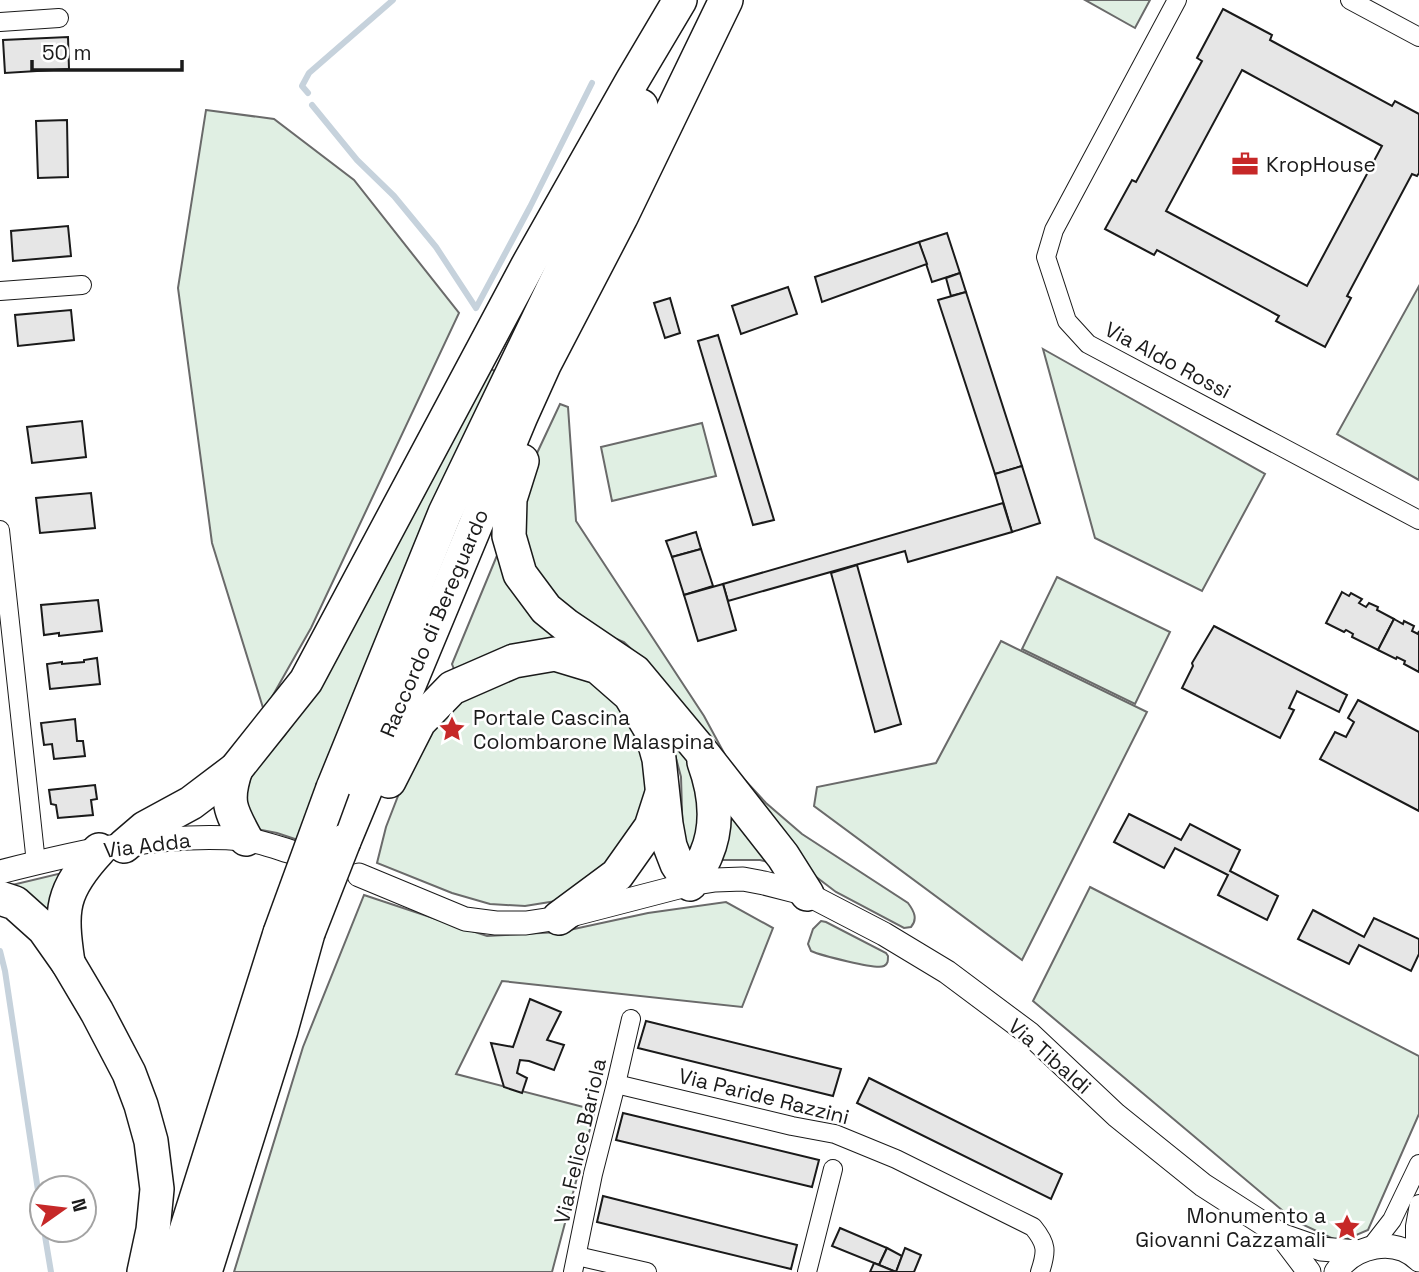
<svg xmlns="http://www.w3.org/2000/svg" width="1419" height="1272" font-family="'Space Grotesk',sans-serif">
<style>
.green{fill:#e0efe3;stroke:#6a6a6a;stroke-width:2}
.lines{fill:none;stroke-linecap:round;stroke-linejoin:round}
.stream{stroke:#c6d2dc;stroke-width:6}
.building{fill:#e6e6e6;stroke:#1a1a1a;stroke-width:2;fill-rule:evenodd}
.minor-casing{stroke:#1a1a1a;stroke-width:20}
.tertiary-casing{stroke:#1a1a1a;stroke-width:25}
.motorway-casing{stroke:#1a1a1a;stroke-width:36}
.minor{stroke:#fff;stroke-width:18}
.tertiary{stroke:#fff;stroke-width:23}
.motorway{stroke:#fff;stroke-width:33}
.motorway-bridge-casing{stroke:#1a1a1a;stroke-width:36;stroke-linecap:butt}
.motorway-bridge{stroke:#fff;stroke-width:33}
.labels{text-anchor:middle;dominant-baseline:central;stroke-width:5;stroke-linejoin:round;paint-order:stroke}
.poi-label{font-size:21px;fill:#1a1a1a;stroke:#fff;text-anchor:start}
.street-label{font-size:21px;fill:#1a1a1a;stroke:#fff}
</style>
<rect width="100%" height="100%" fill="#fff"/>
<g class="green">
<path d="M1085,0H1150L1135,28Z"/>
<path d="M206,110L274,119L354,180L459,313L311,628L264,711L212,543L178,288Z"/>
<path d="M1419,286V480L1337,434Z"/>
<path d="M1043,349L1265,474L1202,591L1095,538Z"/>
<path d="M488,367L496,372L304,842L277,833L251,828L244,802L252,772L284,736L317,690Z"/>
<path d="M560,404L568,407L576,521L704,716L730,764L766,803L802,834L908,903C914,911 918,919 911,927L904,928L836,892L815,876L647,664L624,642L600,632L572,614L534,568L526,538L524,489L538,451Z"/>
<path d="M702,423L716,476L612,501L601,447Z"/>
<path d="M498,553L564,636L455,672L452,664Z"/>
<path d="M1057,577L1170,632L1135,704L1022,649Z"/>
<path d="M1001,641L1147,712L1022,960L814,806L817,787L936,763Z"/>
<path d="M522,670L582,671L626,703L655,787L619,863L556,901L525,906L490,904L452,893L377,863L386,827L422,734L458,697Z"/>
<path d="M673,726L704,797L694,858L683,845L681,777L668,728Z"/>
<path d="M728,810L776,864L760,860H720Z"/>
<path d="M62,873L52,918L12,885Z"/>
<path d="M1090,887L1419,1056V1114L1368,1230L1340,1242L1295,1221L1033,1001Z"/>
<path d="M364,895L487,936L560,932L648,913L726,902L773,928L742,1007L502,981L456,1074L595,1110L552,1272H234L303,1047Z"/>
<path d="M821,921L826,922L886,953L888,956C888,961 888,964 884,966C876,970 820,955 811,951L808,944L813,929Z"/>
</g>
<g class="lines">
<g class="stream">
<path d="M308,93L302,86L309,73L393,0"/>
<path d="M312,105L357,160L394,196L436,247L476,308L530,207L592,83"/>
<path d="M0,951L5,971L42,1217"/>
<path d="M44,1230L51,1272"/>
</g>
</g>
<g class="building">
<path d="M1223,9L1272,35L1270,40L1392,106L1395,101L1419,114V173L1417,176L1412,174L1347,296L1351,298L1325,347L1276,321L1279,316L1157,250L1154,255L1105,229L1132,180L1136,182L1202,61L1197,58ZM1242,70L1382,146L1307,286L1166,211Z"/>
<path d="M68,37L69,69L5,73L3,40Z"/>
<path d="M67,120L68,177L38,178L36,121Z"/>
<path d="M68,226L71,256L13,261L11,231Z"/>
<path d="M947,233L960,273L932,282L919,242Z"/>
<path d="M919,242L927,264L822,302L815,277Z"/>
<path d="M960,273L966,292L951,296L946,278Z"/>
<path d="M788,287L797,314L741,334L732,306Z"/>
<path d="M966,292L1022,466L995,474L938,300Z"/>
<path d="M670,298L680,333L665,338L654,303Z"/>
<path d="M71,310L74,340L18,346L15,315Z"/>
<path d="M718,335L774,520L753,525L698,341Z"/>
<path d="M82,421L86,457L32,463L27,427Z"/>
<path d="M1022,466L1040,523L1012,532L995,474Z"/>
<path d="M91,493L95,528L40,533L36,498Z"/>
<path d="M1003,503L1012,532L908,562L905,551L728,601L723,584Z"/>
<path d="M696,532L701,549L672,557L666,541Z"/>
<path d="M701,549L713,586L684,595L672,557Z"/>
<path d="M857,565L901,724L875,732L831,573Z"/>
<path d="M723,584L736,630L698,641L684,595Z"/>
<path d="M1342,592L1349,596L1351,593L1362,599L1359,603L1366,607L1369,603L1378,607L1377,610L1394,619L1378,650L1352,637L1353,634L1346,630L1344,632L1326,623Z"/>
<path d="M98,600L102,631L59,636V633L44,635L41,605Z"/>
<path d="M1394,619L1403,624L1404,621L1414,626L1412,631L1418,634L1419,631V672L1404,664L1405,661L1397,657L1396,659L1378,650Z"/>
<path d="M1214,626L1347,695L1339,712L1297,691L1289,708L1294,710L1280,738L1182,688L1193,666L1192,663Z"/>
<path d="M97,658L100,684L50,689L47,664L62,662V664L84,662V660Z"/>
<path d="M1358,700L1419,732V811L1320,759L1335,732L1346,737L1354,722L1348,718Z"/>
<path d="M75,719L77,741H83L85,756L54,759L52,744L44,745L41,723Z"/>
<path d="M95,785L97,799L91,800L93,815L58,818L56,805L51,804L49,790Z"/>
<path d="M1129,814L1181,840L1190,824L1240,850L1230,871L1278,896L1267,920L1218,895L1228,875L1175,848L1164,868L1114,842Z"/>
<path d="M1313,910L1364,937L1374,918L1419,939V954L1411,971L1359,945L1349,964L1298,939Z"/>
<path d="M530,999L561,1012L547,1040L564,1045L554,1070L529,1061L520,1060L517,1073L527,1078L522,1093L504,1087L491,1043L513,1047Z"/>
<path d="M646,1021L841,1069L833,1096L638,1048Z"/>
<path d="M869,1078L1062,1174L1051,1199L857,1103Z"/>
<path d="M623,1113L819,1160L812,1187L616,1140Z"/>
<path d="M603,1196L797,1245L791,1269L597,1222Z"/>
<path d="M840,1228L887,1248L879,1265L832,1246Z"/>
<path d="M887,1248L902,1256L896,1272L879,1265Z"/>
<path d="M905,1248L921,1255L914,1272H896Z"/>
<path d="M874,1263L879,1265L896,1272H870Z"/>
</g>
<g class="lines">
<g class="minor-casing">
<g id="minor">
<path d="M1177,0L1054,230L1046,257L1067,321L1088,344L1419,520"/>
<path d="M1350,0L1419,37"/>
<path d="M0,22L59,18"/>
<path d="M0,291L82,285"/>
<path d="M0,530L36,863"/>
<path d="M616,1084L792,1126L835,1134L896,1159L1033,1227C1047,1244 1047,1251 1040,1272"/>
<path d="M1371,1247L1392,1220L1419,1164"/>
<path d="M577,1256L647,1272"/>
<path d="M1415,1256V1226L1419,1204"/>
<path d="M573,1272L593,1174L616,1084L631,1019"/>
<path d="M807,1272L833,1169"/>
</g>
</g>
<g class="tertiary-casing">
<g id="tertiary">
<path d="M0,872C78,852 162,832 243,839C260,841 278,848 295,853"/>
<path d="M359,875L465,919L496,923H526L559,918L690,884L715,880L743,879L764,883L807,894L884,934L947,972L1030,1034L1116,1115L1203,1185L1281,1235L1321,1249L1358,1252"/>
<path d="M1281,1235L1309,1272"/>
<path d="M1336,1272C1354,1246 1394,1236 1419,1260"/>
</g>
</g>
<g class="motorway-casing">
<g id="motorway">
<path d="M522,461L510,499L509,536L520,574L546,609L567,626L635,672L700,750L783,856L807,894"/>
<path d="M236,769C225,801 230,810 246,839"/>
<path d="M389,781L419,722L452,688L514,661L555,654L598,667L630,695L651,730L659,759L666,824L670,846L677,864L690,884C695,874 702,865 706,855C719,825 715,792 704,762"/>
<path d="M333,788L445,513L641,106"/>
<path d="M344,841L521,416L544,365L621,217L726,0"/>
<path d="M124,846L145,828L191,803L236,769L306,681L528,265L632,81L680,0"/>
<path d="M0,898L15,903L44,929L68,963L97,1012L129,1073L141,1105L151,1141L157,1189L153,1230L144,1272"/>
<path d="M559,918L617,875L651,827L661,796"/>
<path d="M68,963C60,909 61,891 99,850"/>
<path d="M173,1272L280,933"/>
<path d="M205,1272L281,1030L308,933"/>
</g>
</g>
<use href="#minor" class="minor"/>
<use href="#tertiary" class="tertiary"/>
<use href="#motorway" class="motorway"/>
<g class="motorway-bridge-casing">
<g id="motorway-bridge">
<path d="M280,933L333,788"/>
<path d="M308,933L344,841"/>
</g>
</g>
<use href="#motorway-bridge" class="motorway-bridge"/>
</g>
<defs>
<g id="office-bare" transform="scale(2.1)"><path d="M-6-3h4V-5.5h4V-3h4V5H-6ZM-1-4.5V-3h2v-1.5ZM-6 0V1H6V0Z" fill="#c62828" stroke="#fff" stroke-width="2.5" paint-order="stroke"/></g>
<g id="sight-bare" transform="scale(2.1)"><path d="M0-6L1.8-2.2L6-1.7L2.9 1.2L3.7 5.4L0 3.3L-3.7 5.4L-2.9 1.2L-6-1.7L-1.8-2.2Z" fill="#c62828" stroke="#fff" stroke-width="2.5" paint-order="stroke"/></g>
</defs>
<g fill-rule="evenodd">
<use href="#office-bare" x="1245" y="164"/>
<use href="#sight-bare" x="452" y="729"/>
<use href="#sight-bare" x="1347" y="1227"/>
</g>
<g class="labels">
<g class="poi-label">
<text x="1266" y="164">KropHouse</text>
<text x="473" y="717">Portale Cascina<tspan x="473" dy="24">Colombarone Malaspina</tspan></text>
<text x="1326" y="1215" text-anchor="end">Monumento a<tspan x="1326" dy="24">Giovanni Cazzamali</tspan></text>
</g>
<g class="street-label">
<text transform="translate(1168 360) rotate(28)">Via Aldo Rossi</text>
<text transform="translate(434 623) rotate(-67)">Raccordo di Bereguardo</text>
<text transform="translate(147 845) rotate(-7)">Via Adda</text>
<text transform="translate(1050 1056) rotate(41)">Via Tibaldi</text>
<text transform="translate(764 1096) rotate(14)">Via Paride Razzini</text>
<text transform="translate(580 1141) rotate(-77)">Via Felice Bariola</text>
</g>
</g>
<g transform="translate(63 1209) rotate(76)"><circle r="33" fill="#ffffff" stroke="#a3a3a3" stroke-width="2"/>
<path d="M0-5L12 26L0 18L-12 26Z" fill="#c62828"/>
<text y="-10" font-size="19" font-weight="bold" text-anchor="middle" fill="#1a1a1a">N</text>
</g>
<path d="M32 60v10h150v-10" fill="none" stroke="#1a1a1a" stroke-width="3.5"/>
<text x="42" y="60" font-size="21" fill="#1a1a1a" stroke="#ffffff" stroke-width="5" paint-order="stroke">50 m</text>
</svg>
